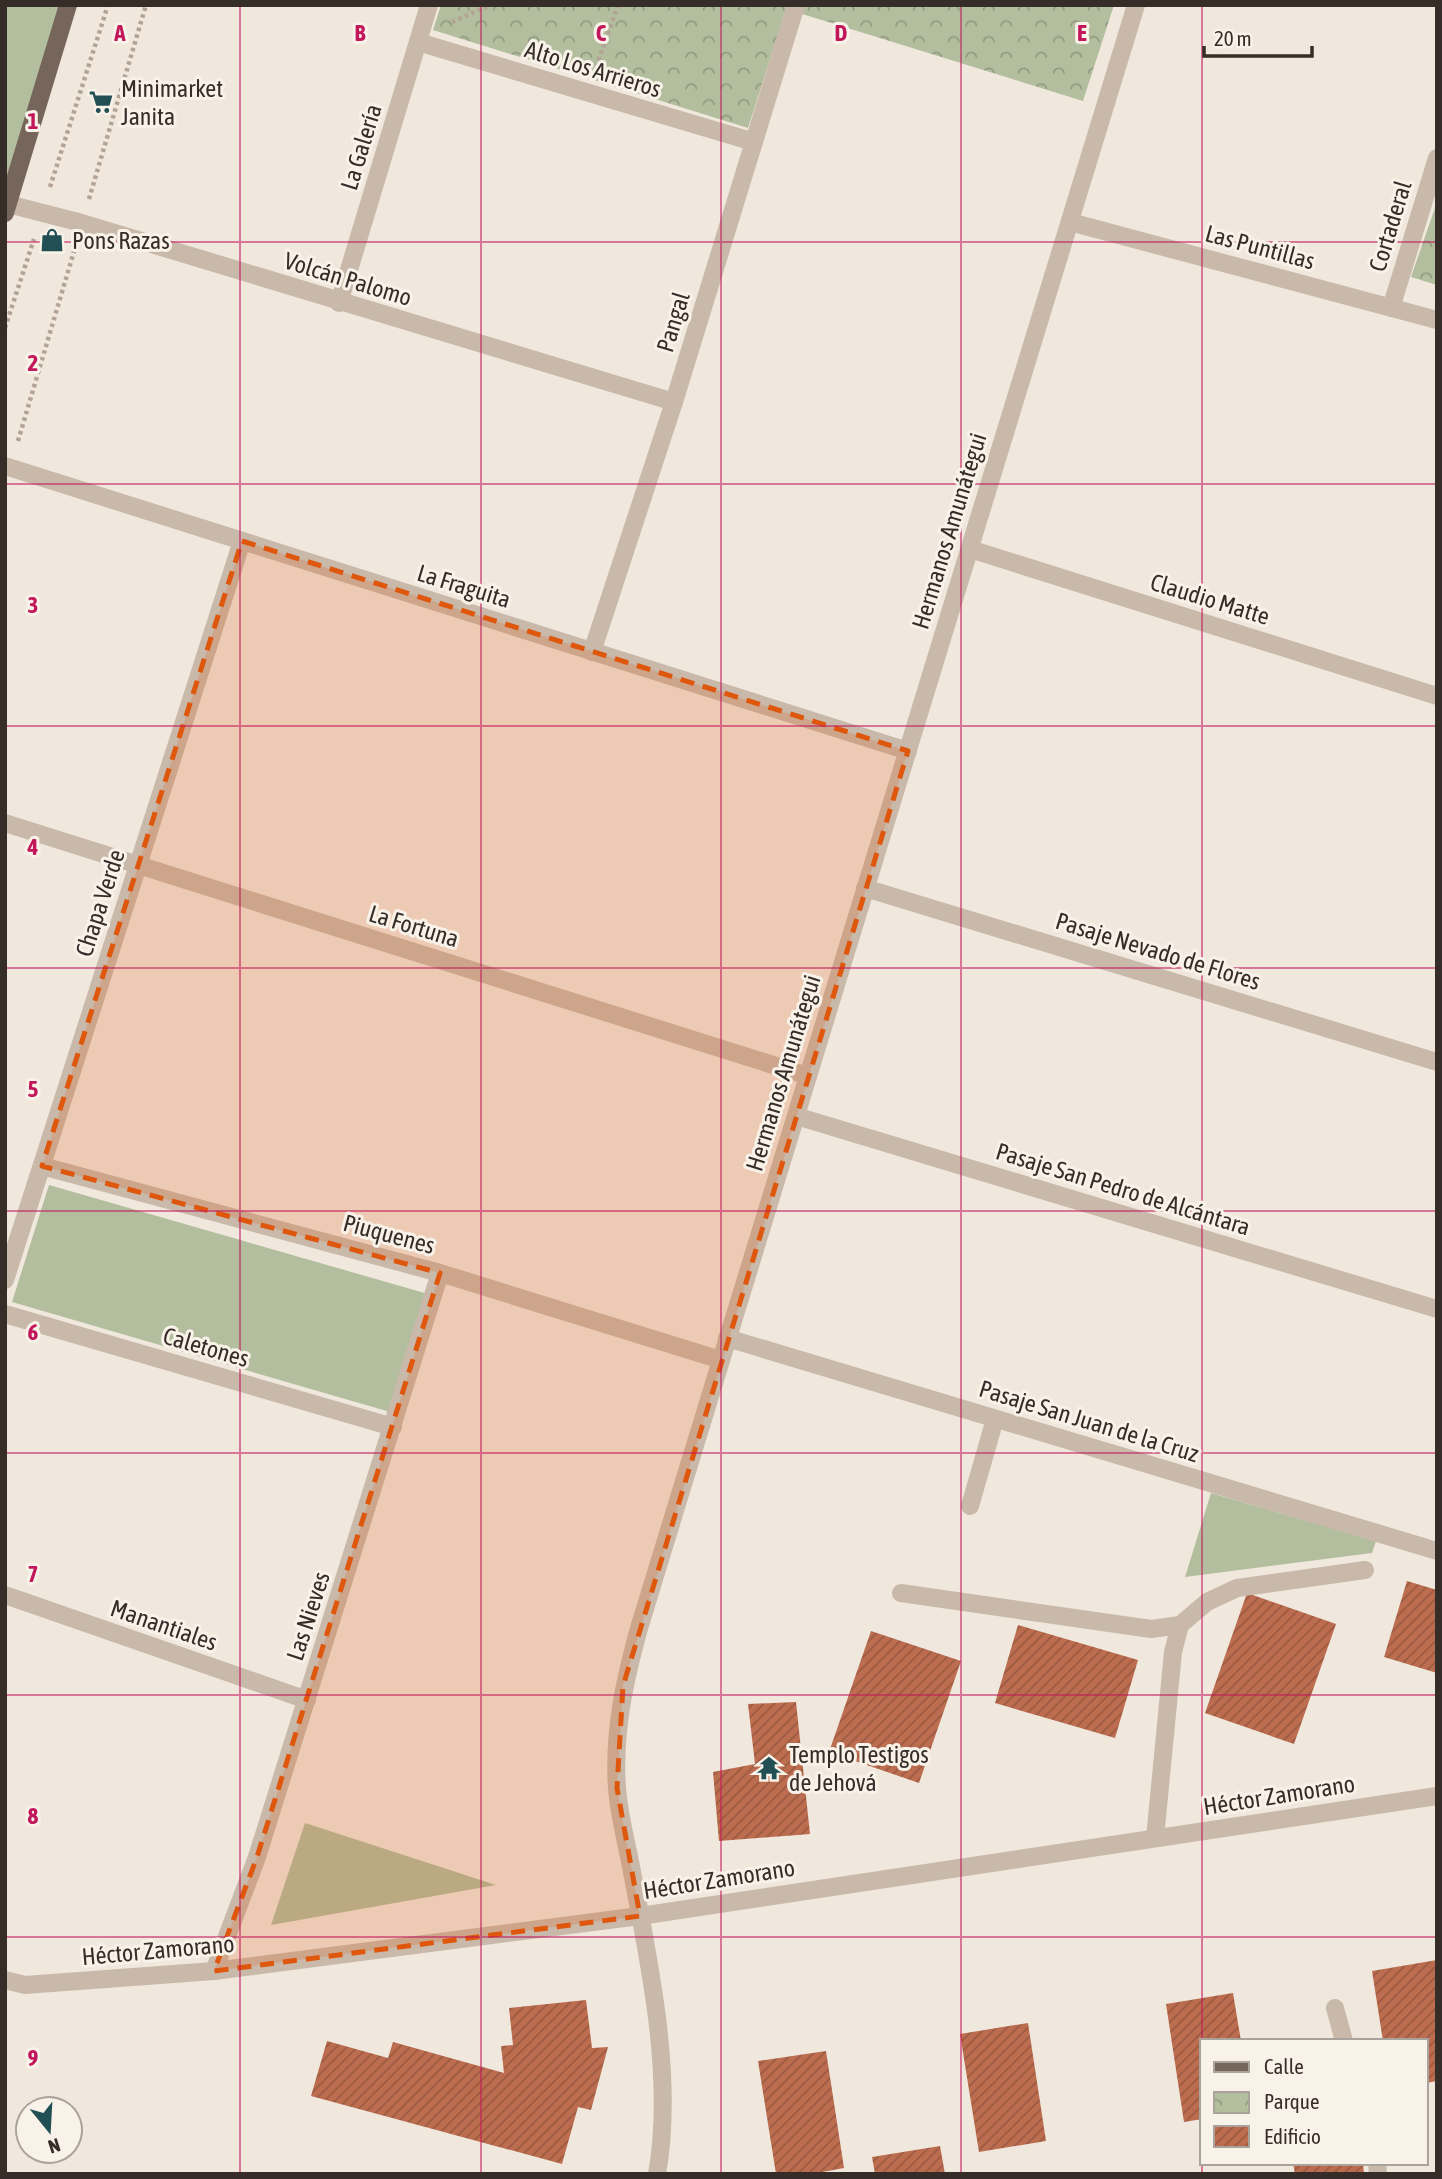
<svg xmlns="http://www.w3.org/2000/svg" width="1442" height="2179" font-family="'Asap Condensed',sans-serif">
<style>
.grass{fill:#b2be9e}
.park{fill:url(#park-crowns)}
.building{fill:url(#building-hatch)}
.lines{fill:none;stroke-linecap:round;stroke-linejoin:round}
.path{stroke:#b3a394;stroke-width:4.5;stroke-dasharray:3.5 3.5;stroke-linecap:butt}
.minor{stroke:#c8b9aa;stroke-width:18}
.major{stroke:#76655b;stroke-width:18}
.marked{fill:#df570d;fill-opacity:0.2;stroke:#df570d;stroke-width:5;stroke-dasharray:14 9;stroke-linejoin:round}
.grid{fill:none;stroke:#c2185b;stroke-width:2;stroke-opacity:0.55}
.labels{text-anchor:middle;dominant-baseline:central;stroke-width:6;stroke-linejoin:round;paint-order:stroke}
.street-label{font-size:24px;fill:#362d29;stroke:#f8f2e9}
.poi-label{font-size:24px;fill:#362d29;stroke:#f8f2e9;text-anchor:start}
.grid-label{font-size:23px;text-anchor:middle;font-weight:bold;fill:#c2185b;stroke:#f8f2e9;stroke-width:6;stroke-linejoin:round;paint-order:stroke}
</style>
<defs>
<pattern id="park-crowns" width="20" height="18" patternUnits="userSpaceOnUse" patternTransform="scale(1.75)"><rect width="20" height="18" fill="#b2be9e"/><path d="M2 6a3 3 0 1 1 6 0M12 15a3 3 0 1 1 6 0" fill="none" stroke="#929b81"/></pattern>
<pattern id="building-hatch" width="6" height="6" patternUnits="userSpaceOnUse" patternTransform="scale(1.75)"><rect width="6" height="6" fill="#bd6d4f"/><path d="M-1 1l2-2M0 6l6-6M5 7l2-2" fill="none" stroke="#9a5a42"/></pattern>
</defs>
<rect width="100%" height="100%" fill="#f0e8dd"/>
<g class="grass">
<path d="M5,5H65L5,202Z"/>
<path d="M49,1185L428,1294L390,1412L12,1302Z"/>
<path d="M1211,1493L1376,1541L1372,1553L1185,1577Z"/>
<path d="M305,1823L496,1885L271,1925Z"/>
</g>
<g class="park">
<path d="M441,5H1114L1083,101L786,9L748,128L433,30Z"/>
<path d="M1437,202V285L1411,277Z"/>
</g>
<g class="building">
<path d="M1407,1581L1437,1590V1673L1384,1657Z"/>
<path d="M1247,1593L1336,1624L1294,1744L1205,1713Z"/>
<path d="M1018,1625L1138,1660L1115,1738L995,1703Z"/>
<path d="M871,1631L961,1661L919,1783L829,1752Z"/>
<path d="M796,1702L810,1834L719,1841L713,1772L755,1764L748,1704Z"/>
<path d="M1437,1960V2081L1426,2083V2041H1383L1372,1971Z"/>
<path d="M1233,1993L1241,2041H1202V2119L1184,2122L1166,2004Z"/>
<path d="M586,2000L592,2048L608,2047L591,2110L578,2107L562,2164L311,2096L327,2041L388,2058L393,2042L504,2073L501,2046L513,2045L509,2008Z"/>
<path d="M1028,2023L1046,2141L979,2152L960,2034Z"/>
<path d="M826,2051L844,2168L812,2174H776L758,2061Z"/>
<path d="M940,2146L945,2174H875L872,2157Z"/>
<path d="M1293,2163H1363L1364,2174H1295Z"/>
</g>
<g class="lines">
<g class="path">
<path d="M452,22L490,5"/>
<path d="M596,67L618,5"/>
<path d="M50,187L108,5"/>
<path d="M89,199L146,5"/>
<path d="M5,328L34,239"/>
<path d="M18,441L75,248"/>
</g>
<g class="minor">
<path d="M418,42L754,142"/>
<path d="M8,204L82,223L674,402"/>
<path d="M1070,222L1437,320"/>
<path d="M339,303L429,5"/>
<path d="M1391,308L1437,158"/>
<path d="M5,466L908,751"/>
<path d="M970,549L1437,696"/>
<path d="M592,652L674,402L796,5"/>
<path d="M5,823L808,1076"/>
<path d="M865,888L1437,1062"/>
<path d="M796,1116L1437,1309"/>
<path d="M42,1166L440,1273L721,1360"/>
<path d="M5,1280L242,541"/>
<path d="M5,1314L393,1427"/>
<path d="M727,1338L1437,1551"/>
<path d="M970,1506L995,1419"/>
<path d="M901,1593L1151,1629L1180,1625L1173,1652L1155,1838"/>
<path d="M5,1595L307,1700"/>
<path d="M1180,1625L1207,1602L1237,1588L1365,1570"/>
<path d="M214,1971L257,1857L440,1273"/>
<path d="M5,1980L25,1985L214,1971L640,1916L1437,1796"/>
<path d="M1335,2008L1344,2041"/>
<path d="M1377,2163L1378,2174"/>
<path d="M657,2174C674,2079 650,1966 632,1872C627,1844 619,1816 617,1788C613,1732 625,1678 640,1625L1136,5"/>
</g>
<path class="major" d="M5,213L68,5"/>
</g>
<path class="marked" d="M242,541L908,751L623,1686L617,1788L640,1916L214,1971L257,1857L440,1273L42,1166Z"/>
<path class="grid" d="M240,5V2174M481,5V2174M721,5V2174M961,5V2174M1202,5V2174M5,242H1437M5,484H1437M5,726H1437M5,968H1437M5,1211H1437M5,1453H1437M5,1695H1437M5,1937H1437"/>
<defs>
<g id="supermarket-bare" transform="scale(1.89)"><path d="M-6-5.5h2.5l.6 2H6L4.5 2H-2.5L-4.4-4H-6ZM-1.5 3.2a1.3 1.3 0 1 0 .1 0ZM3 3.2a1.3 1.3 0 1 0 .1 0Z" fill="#224f54" stroke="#f8f2e9" stroke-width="2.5" paint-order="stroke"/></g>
<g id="shop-bare" transform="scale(1.89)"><path d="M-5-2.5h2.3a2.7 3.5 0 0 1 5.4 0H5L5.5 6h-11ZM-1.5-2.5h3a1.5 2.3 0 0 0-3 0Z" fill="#224f54" stroke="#f8f2e9" stroke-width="2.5" paint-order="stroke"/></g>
<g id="temple-bare" transform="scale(1.89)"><path d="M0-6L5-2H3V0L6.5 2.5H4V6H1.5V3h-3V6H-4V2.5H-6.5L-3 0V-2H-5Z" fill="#224f54" stroke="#f8f2e9" stroke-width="2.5" paint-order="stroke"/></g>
</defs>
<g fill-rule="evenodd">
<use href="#supermarket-bare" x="101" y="102"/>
<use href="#shop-bare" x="52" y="240"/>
<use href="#temple-bare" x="769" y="1768"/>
</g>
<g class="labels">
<g class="street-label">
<text transform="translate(593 69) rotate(17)">Alto Los Arrieros</text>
<text transform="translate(361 147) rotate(-73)">La Galería</text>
<text transform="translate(1390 226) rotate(-73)">Cortaderal</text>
<text transform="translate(1260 247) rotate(15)">Las Puntillas</text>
<text transform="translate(348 279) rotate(17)">Volcán Palomo</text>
<text transform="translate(673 322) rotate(-73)">Pangal</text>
<text transform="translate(949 531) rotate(-73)">Hermanos Amunátegui</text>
<text transform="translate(464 586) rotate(17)">La Fraguita</text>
<text transform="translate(1210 599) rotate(17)">Claudio Matte</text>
<text transform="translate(100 903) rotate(-72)">Chapa Verde</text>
<text transform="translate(414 926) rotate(17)">La Fortuna</text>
<text transform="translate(1158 951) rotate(17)">Pasaje Nevado de Flores</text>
<text transform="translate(783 1073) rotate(-73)">Hermanos Amunátegui</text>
<text transform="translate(1123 1189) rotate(17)">Pasaje San Pedro de Alcántara</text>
<text transform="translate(389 1234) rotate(15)">Piuquenes</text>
<text transform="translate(206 1347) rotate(16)">Caletones</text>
<text transform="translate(1089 1421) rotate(17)">Pasaje San Juan de la Cruz</text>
<text transform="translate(308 1616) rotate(-72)">Las Nieves</text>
<text transform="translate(164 1625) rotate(19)">Manantiales</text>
<text transform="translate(1279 1795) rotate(-9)">Héctor Zamorano</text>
<text transform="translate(719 1879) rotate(-9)">Héctor Zamorano</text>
<text transform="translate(158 1950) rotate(-5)">Héctor Zamorano</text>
</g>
<g class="poi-label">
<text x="121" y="88">Minimarket<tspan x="121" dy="28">Janita</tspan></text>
<text x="72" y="240">Pons Razas</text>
<text x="789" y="1754">Templo Testigos<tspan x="789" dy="28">de Jehová</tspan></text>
</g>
</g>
<g class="grid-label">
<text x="120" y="41">A</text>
<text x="360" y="41">B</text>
<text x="601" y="41">C</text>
<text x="841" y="41">D</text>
<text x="1082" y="41">E</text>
<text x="33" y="129">1</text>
<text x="33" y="371">2</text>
<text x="33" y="613">3</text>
<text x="33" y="855">4</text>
<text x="33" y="1097">5</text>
<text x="33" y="1340">6</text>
<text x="33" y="1582">7</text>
<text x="33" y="1824">8</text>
<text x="33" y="2066">9</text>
</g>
<rect width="1442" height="2179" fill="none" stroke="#362d29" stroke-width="14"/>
<rect x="1200" y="2039" width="228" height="126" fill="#f8f2e9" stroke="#aaa39c" stroke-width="2"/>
<rect x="1214" y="2062" width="35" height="10" fill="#76655b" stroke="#aaa39c" stroke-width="2"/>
<text x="1264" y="2074" font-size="21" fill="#362d29">Calle</text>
<rect x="1214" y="2092" width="35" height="21" fill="url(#park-crowns)" stroke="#aaa39c" stroke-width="2"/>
<text x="1264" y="2109" font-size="21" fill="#362d29">Parque</text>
<rect x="1214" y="2126" width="35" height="21" fill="url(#building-hatch)" stroke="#aaa39c" stroke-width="2"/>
<text x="1264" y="2144" font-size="21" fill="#362d29">Edificio</text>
<g transform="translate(49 2130) rotate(162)"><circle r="33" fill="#f8f2e9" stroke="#aaa39c" stroke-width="2"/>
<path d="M0-5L12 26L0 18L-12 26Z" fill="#224f54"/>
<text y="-10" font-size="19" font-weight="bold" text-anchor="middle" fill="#362d29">N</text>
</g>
<path d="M1204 46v10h108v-10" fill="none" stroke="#362d29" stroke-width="3.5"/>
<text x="1214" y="46" font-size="21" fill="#362d29" stroke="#f8f2e9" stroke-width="5" paint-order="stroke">20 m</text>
</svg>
